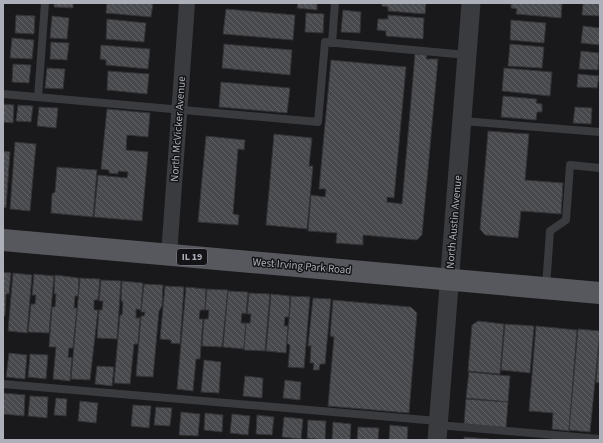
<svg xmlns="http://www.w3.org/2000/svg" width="603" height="443" font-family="'Source Sans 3',sans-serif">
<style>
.building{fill:url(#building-back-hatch);stroke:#333336}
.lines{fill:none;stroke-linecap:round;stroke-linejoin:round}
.service{stroke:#3a3b3f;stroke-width:8}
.minor{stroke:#3a3b3f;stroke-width:16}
.tertiary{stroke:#3a3b3f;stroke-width:19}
.primary{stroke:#57585e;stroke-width:22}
.labels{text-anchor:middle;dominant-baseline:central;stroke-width:3;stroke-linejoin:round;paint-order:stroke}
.shield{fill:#141416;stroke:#7f8188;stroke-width:1}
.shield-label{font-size:10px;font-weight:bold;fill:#adb0b9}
.street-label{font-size:11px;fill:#adb0b9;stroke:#141416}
</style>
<defs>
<pattern id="building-back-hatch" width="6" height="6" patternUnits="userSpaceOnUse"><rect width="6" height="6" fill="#48494d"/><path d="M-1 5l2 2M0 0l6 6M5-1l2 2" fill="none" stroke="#606165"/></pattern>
</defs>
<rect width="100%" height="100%" fill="#19191b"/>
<g class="building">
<path d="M54,3H73V8L54,7Z"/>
<path d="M107,3H153L151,17L106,13Z"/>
<path d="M298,3H317V10L297,8Z"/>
<path d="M382,3H426L425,14L388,11V7L382,6Z"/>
<path d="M511,3H562L561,18L516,14L517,9L511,8Z"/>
<path d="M583,3H600V16L582,15Z"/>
<path d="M226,9L295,15L293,40L223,34Z"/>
<path d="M343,10L361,12L360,33L341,32Z"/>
<path d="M306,13L324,14L323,33L305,32Z"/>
<path d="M16,15L35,16L34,34L15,33Z"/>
<path d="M388,15L424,18L423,39L386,36V31L377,30L378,19H388Z"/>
<path d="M52,16L69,18L67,39L50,38Z"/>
<path d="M107,19L146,23L144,42L106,39Z"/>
<path d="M511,20L546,23L544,43L510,40Z"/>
<path d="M583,26L600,28V45L581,43Z"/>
<path d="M12,38L34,40L32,59L10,58Z"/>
<path d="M51,42L69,43L67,60L50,59Z"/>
<path d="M224,44L292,50L290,75L222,68Z"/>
<path d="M510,44L544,47L542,68L508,66Z"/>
<path d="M101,45L150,49L148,69L106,65V60L100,59Z"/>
<path d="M581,51L599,53L598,70L579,69Z"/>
<path d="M415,54L427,55L426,59H438L422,235L417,240L363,235V245L336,243L337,233L308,231L311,195L325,197L326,189H319L331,60L406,67L394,198L387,197V202L402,204Z"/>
<path d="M13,64L31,65L29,83L12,82Z"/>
<path d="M47,68L65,69L63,89L45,88Z"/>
<path d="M504,68L552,72L550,96L502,91Z"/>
<path d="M108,71L149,74L147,94L107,90Z"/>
<path d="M578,74L599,76L597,88L577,87Z"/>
<path d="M221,82L290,88L287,113L219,107Z"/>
<path d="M503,96L537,99L536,103L542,104V112H537L536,120L501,117Z"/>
<path d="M3,104L14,105L13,123L3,122Z"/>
<path d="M18,105L33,106L31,122L16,121Z"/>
<path d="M39,107L58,108L56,128L37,126Z"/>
<path d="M575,107L592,108L591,124L573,123Z"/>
<path d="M107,109L150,113L148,137L127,135L126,150L148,152L142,221L94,217L98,175L127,178L128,172L118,171V174L109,173V170L101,169Z"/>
<path d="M488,131L529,134L525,180L563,183L561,214L521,211L518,238L485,235L480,229Z"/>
<path d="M274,134L312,138L309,166H313L307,229L266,225Z"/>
<path d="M206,136L245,140L244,150L238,149L233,214L239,215L238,225L198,222Z"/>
<path d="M15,142L36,144L30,211L10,209Z"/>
<path d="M3,151L10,152L6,208L3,207Z"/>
<path d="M57,167L97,170L93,217L51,213L52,194L55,192Z"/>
<path d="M3,272L11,273L9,294H6L5,316H3Z"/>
<path d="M13,273L32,275L27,333L8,331Z"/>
<path d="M34,274L54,276L49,333L28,332L31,304H35L36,295H32Z"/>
<path d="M55,275L79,278L78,296H75L74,308H77L73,348H69L68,357L72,358L70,381L53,379L56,347H49L52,307H55L56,294H54Z"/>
<path d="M80,278L100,279L98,300H94V310H98L90,380L71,379Z"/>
<path d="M101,280L121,281L117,339L97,338L99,310H102L103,301H99Z"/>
<path d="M122,281L143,283L141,310L136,309V318H140L138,344H134L130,384L114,383L120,315H122L123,303L121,300Z"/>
<path d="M144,284L163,285L162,306L159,311L153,377L136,376L141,316H144L145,312H141Z"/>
<path d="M165,286L184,287L180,344L171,343V340L160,339Z"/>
<path d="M186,287L206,289L205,310H200L199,319H203L200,359H196L193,391L177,389Z"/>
<path d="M207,289L228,290L222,347L202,346L204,319H208L209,310H205Z"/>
<path d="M228,291L248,292L246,314L242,313L241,323H246L244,349L223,347Z"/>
<path d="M249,293L270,294L265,351L244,350L246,323H250L251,314H247Z"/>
<path d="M271,294L290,296L289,317H285L284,326H288L286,353L266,351Z"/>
<path d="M291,296L310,297L304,368L288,367L290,345L287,343Z"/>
<path d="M313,298L331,299L325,364H320L319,370H313L314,363H310L311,346H308Z"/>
<path d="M333,300L411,307L417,313L409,413L328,406L334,337L330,336Z"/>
<path d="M478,321L504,324L500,374L468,371L472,325Z"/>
<path d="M505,324L534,326L530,373L501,370Z"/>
<path d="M536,326L577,330L569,431L552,429L553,413L529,411Z"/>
<path d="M578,329L600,331L590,432L569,430Z"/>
<path d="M600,331V383L596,382Z"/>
<path d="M9,353L27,355L25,379L6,377Z"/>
<path d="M30,354L48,355L46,379L28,377Z"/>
<path d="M204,360L221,362L219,393L201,392Z"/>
<path d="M97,366L114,367L112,386L95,384Z"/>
<path d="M469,372L510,376L508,402L466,398Z"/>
<path d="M245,376L263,378L262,398L243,396Z"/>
<path d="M285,380L301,382L300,400L283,398Z"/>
<path d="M4,393L25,395L24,416L3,414Z"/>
<path d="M30,396L48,397L47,418L28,416Z"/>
<path d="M56,398L67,399L66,416L54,415Z"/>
<path d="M466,399L508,402L506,428L464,424Z"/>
<path d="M80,401L98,403L96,423L78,421Z"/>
<path d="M133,405L151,406L149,428L131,426Z"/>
<path d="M156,407L172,408L170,426L154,425Z"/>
<path d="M181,412L200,414L198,436L179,435Z"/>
<path d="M205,413L223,415L222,432L204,430Z"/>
<path d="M232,414L250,416L248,435L230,433Z"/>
<path d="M257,415L274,417L272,435L256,434Z"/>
<path d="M284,417L303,419L301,439L282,437Z"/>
<path d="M308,420L326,421L325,440L307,438Z"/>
<path d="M333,422L351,424L350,440H332Z"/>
<path d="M390,425L408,427L407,440H389Z"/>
<path d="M358,427L379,428L378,440H357Z"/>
<path d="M464,437L489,439V440H464Z"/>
</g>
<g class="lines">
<g class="service">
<path d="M332,43L335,3"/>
<path d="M3,94L318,122L325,42L467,55"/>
<path d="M38,97L45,3"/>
<path d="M462,121L600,132"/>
<path d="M546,287L550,231L566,220L570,165L600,168"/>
<path d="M3,384L438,421"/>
<path d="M438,425L600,439"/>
</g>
<path class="minor" d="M169,255L187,3"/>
<path class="tertiary" d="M437,440L471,3"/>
<path class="primary" d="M3,240L600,293"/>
</g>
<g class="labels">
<rect class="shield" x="177" y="249" width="30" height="16" rx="3"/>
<g class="shield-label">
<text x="192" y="257">IL 19</text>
</g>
<g class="street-label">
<text transform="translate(178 129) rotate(-86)">North McVicker Avenue</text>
<text transform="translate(454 222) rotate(-85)">North Austin Avenue</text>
<text transform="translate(302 266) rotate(5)">West Irving Park Road</text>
</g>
</g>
<rect width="603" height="443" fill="none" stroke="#adb0b9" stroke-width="8"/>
</svg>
